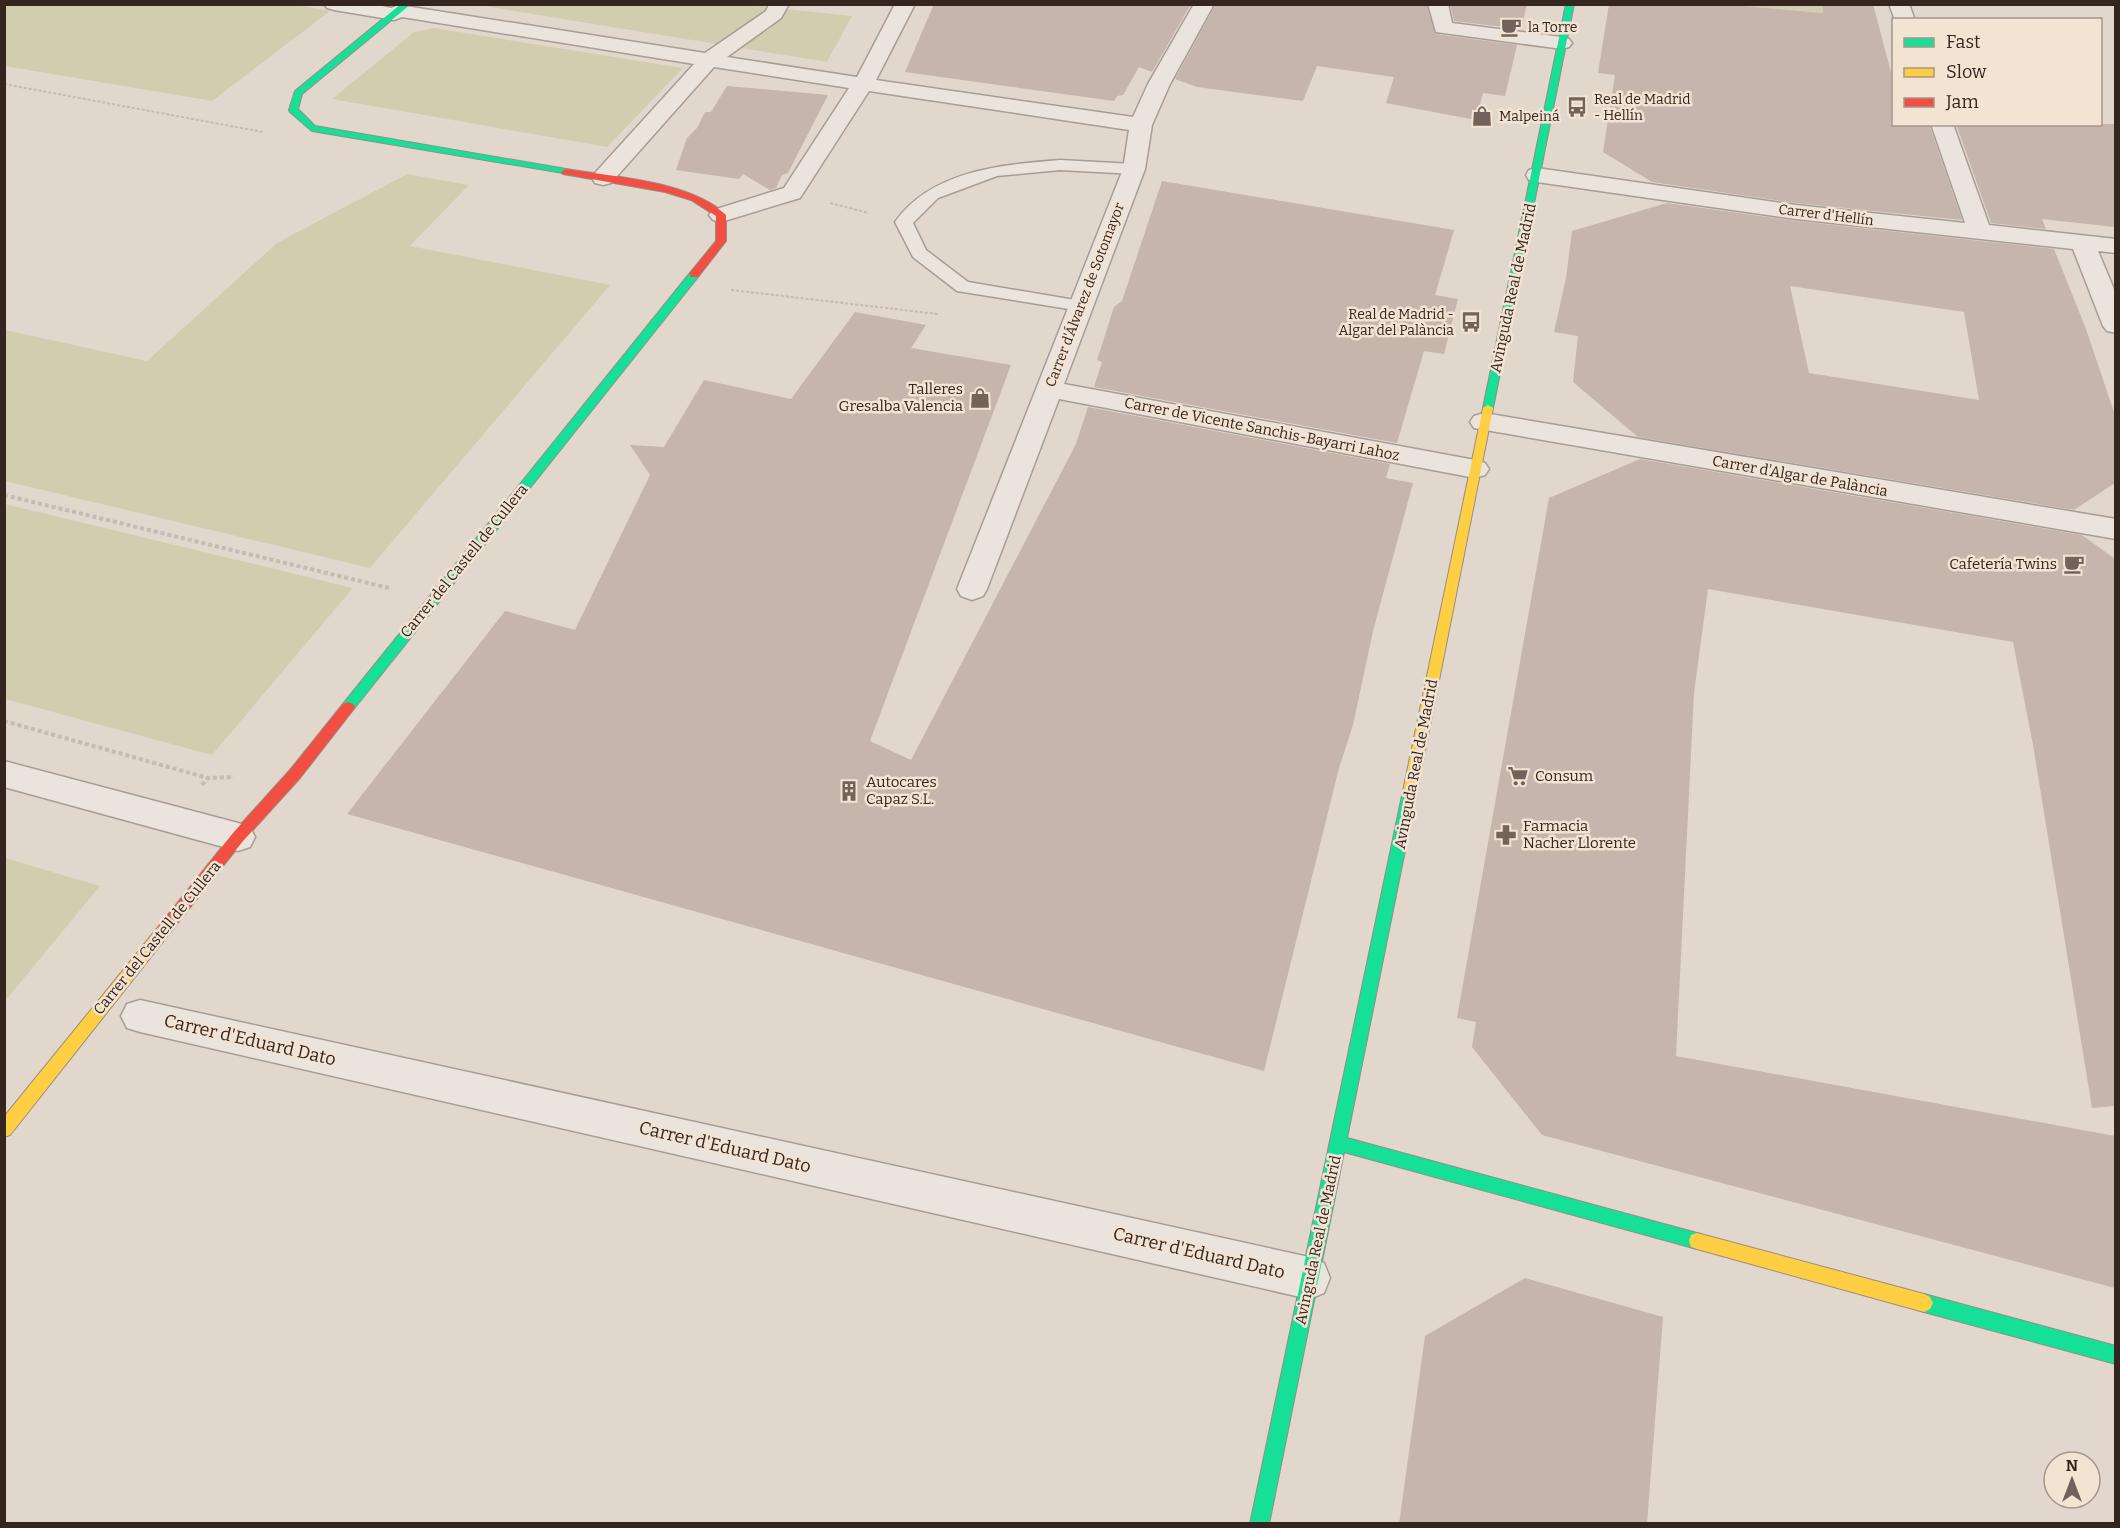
<svg xmlns="http://www.w3.org/2000/svg" width="2120" height="1528" font-family="Bitter,serif">
<style>
.green{fill:#d3cdb0}
.building{fill:#c5b5ad;fill-rule:evenodd}
.lines{fill:none;stroke-linecap:round;stroke-linejoin:round}
.lane-casing{stroke:#a79d96;stroke-width:3}
.street-casing{stroke:#a79d96;stroke-width:3}
.fast-casing{stroke:#978d85;stroke-width:2}
.slow-casing{stroke:#978d85;stroke-width:2}
.jam-casing{stroke:#978d85;stroke-width:2}
.path-far1{stroke:#c3bbb4;stroke-width:2;stroke-dasharray:3 2;stroke-linecap:butt}
.path{stroke:#c3bbb4;stroke-width:4;stroke-dasharray:4 3;stroke-linecap:butt}
.lane{fill:#eae4dd;fill-rule:evenodd}
.street{fill:#eae4dd;fill-rule:evenodd}
.fast{fill:#16e098;fill-rule:evenodd}
.slow{fill:#ffcf43;fill-rule:evenodd}
.jam{fill:#f24e42;fill-rule:evenodd}
.labels{text-anchor:middle;dominant-baseline:central;stroke-width:5;stroke-linejoin:round;paint-order:stroke}
.far-poi-label{font-size:14px;fill:#34251f;stroke:#f2e3d3;text-anchor:start}
.far-street-label{font-size:14px;fill:#34251f;stroke:#f2e3d3}
.street-label{font-size:15px;fill:#34251f;stroke:#f2e3d3}
.poi-label{font-size:15px;fill:#34251f;stroke:#f2e3d3;text-anchor:start}
.near-street-label{font-size:18px;fill:#34251f;stroke:#f2e3d3}
</style>
<rect width="100%" height="100%" fill="#e2d7cc"/>
<g class="green">
<path d="M292,4L330,11L212,101L5,66V5Z"/>
<path d="M737,4L852,16L827,62L478,5Z"/>
<path d="M1727,5H1838L1841,14Z"/>
<path d="M434,28L683,68L607,147L332,99L414,32Z"/>
<path d="M407,174L469,185L410,246L610,285L370,568L5,481V330L147,361L277,243Z"/>
<path d="M5,504L353,588L212,755L5,699Z"/>
<path d="M5,858L100,886L5,1001L4,858Z"/>
</g>
<g class="building">
<path d="M934,4H1191L1152,72L1139,67L1123,95L1117,96L1114,101L905,72Z"/>
<path d="M1216,4H1426L1436,34L1517,45L1505,96L1483,93L1476,120L1386,103L1394,77L1317,66L1303,101L1197,87L1175,79Z"/>
<path d="M1450,4H1527L1521,29L1454,21Z"/>
<path d="M1609,4H1720L1823,13V4H1873L1893,80V124H1929L1962,220L1796,203L1652,182L1603,152L1615,75L1598,73Z"/>
<path d="M727,86L828,95L788,173L782,175L776,188L770,190L743,174L739,179L676,170L687,138L697,128L705,112H711Z"/>
<path d="M1956,124H2115V227L2042,219L2046,229L1991,223Z"/>
<path d="M1162,181L1454,230L1435,295L1458,299L1444,354L1424,351L1397,443L1094,387L1102,362L1097,360L1114,307L1122,301Z"/>
<path d="M1667,203L1796,221L2054,249L2086,329L2115,415V483L2074,510L1638,437L1573,382L1578,336L1554,332L1566,278L1572,231ZM1790,286L1964,312L1979,400L1809,373Z"/>
<path d="M855,312L926,325L911,348L1011,365L870,741L911,760L1076,444L1088,407L1390,464L1386,478L1413,483L1373,631L1353,725L1339,768L1264,1071L347,814L505,611L575,630L650,475L630,445L664,447L704,380L791,399Z"/>
<path d="M1640,459L2082,535L2115,559V1106L2092,1108L2033,745L2013,642L1708,589L1694,693L1676,1056L2115,1136V1288L1542,1135L1472,1047L1476,1022L1457,1018L1549,498Z"/>
<path d="M1525,1278L1663,1317L1647,1524H1399L1425,1336Z"/>
</g>
<g class="lines">
<g class="lane-casing">
<path id="lane" d="M1060,160L1134,164L1142,169L1134,174L1060,170L997,176L938,198L913,223L926,250L968,282L1081,301L1087,302L1090,306L1087,310L1081,311L957,291L913,257L895,222C932,170 1002,165 1060,160Z"/>
</g>
<g class="street-casing">
<g id="street">
<path d="M324,4H373L391,8L399,5L705,53L766,11L769,4H789L781,18L727,57L857,77L895,4H915L876,80L1133,117L1148,84L1194,4H1214L1170,84L1152,125L1145,169L1064,384L1475,460L1485,463L1489,469L1485,475L1475,478L1059,399L987,589L983,596L972,600L961,596L957,589L1123,169L1129,130L869,91L800,198L721,222L713,220L709,215L713,210L784,188L849,88L714,67L611,183L603,185L595,183L592,178L595,173L694,64L402,17L394,20L334,10L327,8Z"/>
<path d="M1428,4H1448L1452,23L1562,37L1569,39L1572,43L1569,47L1562,49L1436,32Z"/>
<path d="M1889,4H1909L1915,20H1895Z"/>
<path d="M1931,124H1953L1989,225L2116,239V253L2098,251L2116,294V333L2107,331L2103,326L2073,249L1796,219L1537,182L1529,180L1526,175L1529,170L1537,168L1796,205L1965,223Z"/>
<path d="M1484,413L2116,519V539L1474,428L1470,422L1474,416Z"/>
<path d="M4,761L238,823L250,827L255,837L250,847L238,851L4,787Z"/>
<path d="M140,1000L1309,1257L1324,1263L1330,1278L1324,1293L1309,1299L140,1032L127,1028L121,1016L127,1004Z"/>
</g>
</g>
<g class="fast-casing">
<g id="fast">
<path d="M401,4H411L302,94L298,109L315,126L566,169L571,172L569,174L312,131L290,112L289,110L295,91Z"/>
<path d="M1566,4H1574L1493,408L1488,411L1483,408Z"/>
<path d="M694,272L699,275L698,277L353,710H343L341,707L343,704L690,273Z"/>
<path d="M1410,786L1415,787L1417,791L1347,1138L1697,1233L1703,1235L1705,1241L1703,1247L1697,1249L1344,1152L1269,1524H1250L1403,791L1405,787Z"/>
<path d="M1924,1294L2116,1346V1364L1924,1312L1918,1309L1915,1303L1918,1297Z"/>
</g>
</g>
<g class="slow-casing">
<g id="slow">
<path d="M1488,405L1493,408L1417,791L1415,795H1405L1403,791L1483,408Z"/>
<path d="M164,924L169,926L171,930L169,934L10,1135L4,1137V1117L159,926Z"/>
<path d="M1697,1233L1924,1294L1930,1297L1933,1303L1930,1309L1924,1312L1697,1249L1691,1247L1689,1241L1691,1235Z"/>
</g>
</g>
<g class="jam-casing">
<g id="jam">
<path d="M566,169C613,177 691,181 726,215V241L698,277H690V273L716,241V216L691,200L665,192L563,174L561,172Z"/>
<path d="M348,702L353,704L355,707L353,710L300,778L243,841L169,934L164,936L159,934L157,930L159,926L233,833L290,770L343,704Z"/>
</g>
</g>
<g class="path-far1">
<path d="M4,84L263,132"/>
<path d="M830,203L869,213"/>
<path d="M731,290L938,314"/>
</g>
<g class="path">
<path d="M4,495L389,588"/>
<path d="M4,721L208,778"/>
<path d="M202,785L208,778L234,777"/>
</g>
<use href="#lane" class="lane"/>
<use href="#street" class="street"/>
<use href="#fast" class="fast"/>
<use href="#slow" class="slow"/>
<use href="#jam" class="jam"/>
</g>
<defs>
<g id="cafe-bare" transform="scale(1.62)"><path d="M-5.5-4.5H6V0H3Q3 3.5 0 3.5H-2.5Q-5.5 3.5-5.5 0ZM3-3.2v2h1.7v-2ZM-6 4.5H4V6H-6Z" fill="#71635c" stroke="#f2e3d3" stroke-width="2.5" paint-order="stroke"/></g>
<g id="bus-bare" transform="scale(1.62)"><path d="M-5-6H5V4H4V6H2V4H-2V6H-4V4H-5ZM-3.5-4V0h7V-4ZM-3.5 1.2v1.5H-2V1.2ZM2 1.2v1.5H3.5V1.2Z" fill="#71635c" stroke="#f2e3d3" stroke-width="2.5" paint-order="stroke"/></g>
<g id="shop-bare" transform="scale(1.62)"><path d="M-5-2.5h2.3a2.7 3.5 0 0 1 5.4 0H5L5.5 6h-11ZM-1.5-2.5h3a1.5 2.3 0 0 0-3 0Z" fill="#71635c" stroke="#f2e3d3" stroke-width="2.5" paint-order="stroke"/></g>
<g id="supermarket-bare" transform="scale(1.62)"><path d="M-6-5.5h2.5l.6 2H6L4.5 2H-2.5L-4.4-4H-6ZM-1.5 3.2a1.3 1.3 0 1 0 .1 0ZM3 3.2a1.3 1.3 0 1 0 .1 0Z" fill="#71635c" stroke="#f2e3d3" stroke-width="2.5" paint-order="stroke"/></g>
<g id="building-bare" transform="scale(1.62)"><path d="M-4-6H4V6H1V3H-1V6H-4ZM-2.5-4.3h1.7v1.8h-1.7ZM.8-4.3h1.7v1.8H.8ZM-2.5-1h1.7V.8h-1.7ZM.8-1h1.7V.8H.8Z" fill="#71635c" stroke="#f2e3d3" stroke-width="2.5" paint-order="stroke"/></g>
<g id="pharmacy-bare" transform="scale(1.62)"><path d="M-2-6h4v4h4v4h-4v4h-4v-4h-4v-4h4Z" fill="#71635c" stroke="#f2e3d3" stroke-width="2.5" paint-order="stroke"/></g>
</defs>
<g fill-rule="evenodd">
<use href="#cafe-bare" x="1511" y="27"/>
<use href="#bus-bare" x="1577" y="107"/>
<use href="#shop-bare" x="1482" y="116"/>
<use href="#bus-bare" x="1471" y="322"/>
<use href="#shop-bare" x="980" y="398"/>
<use href="#cafe-bare" x="2074" y="564"/>
<use href="#supermarket-bare" x="1518" y="776"/>
<use href="#building-bare" x="849" y="791"/>
<use href="#pharmacy-bare" x="1506" y="835"/>
</g>
<g class="labels">
<g class="far-poi-label">
<text x="1528" y="27">la Torre</text>
<text x="1594" y="99">Real de Madrid<tspan x="1594" dy="16">- Hellín</tspan></text>
<text x="1499" y="116">Malpeiná</text>
<text x="1454" y="314" text-anchor="end">Real de Madrid -<tspan x="1454" dy="16">Algar del Palància</tspan></text>
</g>
<g class="far-street-label">
<text transform="translate(1826 215) rotate(7)">Carrer d'Hellín</text>
<text transform="translate(1085 295) rotate(-69)">Carrer d'Álvarez de Sotomayor</text>
</g>
<g class="street-label">
<text transform="translate(1513 288) rotate(-78)">Avinguda Real de Madrid</text>
<text transform="translate(1262 429) rotate(11)">Carrer de Vicente Sanchis-Bayarri Lahoz</text>
<text transform="translate(1800 476) rotate(10)">Carrer d'Algar de Palància</text>
<text transform="translate(464 561) rotate(-51)">Carrer del Castell de Cullera</text>
<text transform="translate(1416 764) rotate(-79)">Avinguda Real de Madrid</text>
<text transform="translate(157 938) rotate(-51)">Carrer del Castell de Cullera</text>
<text transform="translate(1318 1240) rotate(-78)">Avinguda Real de Madrid</text>
</g>
<g class="poi-label">
<text x="963" y="389" text-anchor="end">Talleres<tspan x="963" dy="17">Gresalba Valencia</tspan></text>
<text x="2057" y="564" text-anchor="end">Cafetería Twins</text>
<text x="1535" y="776">Consum</text>
<text x="866" y="782">Autocares<tspan x="866" dy="17">Capaz S.L.</tspan></text>
<text x="1523" y="826">Farmacia<tspan x="1523" dy="17">Nacher Llorente</tspan></text>
</g>
<g class="near-street-label">
<text transform="translate(250 1040) rotate(13)">Carrer d'Eduard Dato</text>
<text transform="translate(725 1147) rotate(13)">Carrer d'Eduard Dato</text>
<text transform="translate(1199 1253) rotate(13)">Carrer d'Eduard Dato</text>
</g>
</g>
<rect width="2120" height="1528" fill="none" stroke="#34251f" stroke-width="12"/>
<rect x="1892" y="18" width="210" height="108" fill="#f2e3d3" stroke="#a6978b" stroke-width="1.5"/>
<rect x="1904" y="38" width="30" height="9" fill="#16e098" stroke="#a6978b" stroke-width="1.5"/>
<text x="1946" y="48" font-size="18" fill="#34251f">Fast</text>
<rect x="1904" y="68" width="30" height="9" fill="#ffcf43" stroke="#a6978b" stroke-width="1.5"/>
<text x="1946" y="78" font-size="18" fill="#34251f">Slow</text>
<rect x="1904" y="98" width="30" height="9" fill="#f24e42" stroke="#a6978b" stroke-width="1.5"/>
<text x="1946" y="108" font-size="18" fill="#34251f">Jam</text>
<g transform="translate(2072 1480)"><circle r="28" fill="#f2e3d3" stroke="#a6978b" stroke-width="1.5"/>
<path d="M0-4.5L10 22L0 15L-10 22Z" fill="#71635c"/>
<text y="-9" font-size="16" font-weight="bold" text-anchor="middle" fill="#34251f">N</text>
</g>
</svg>
